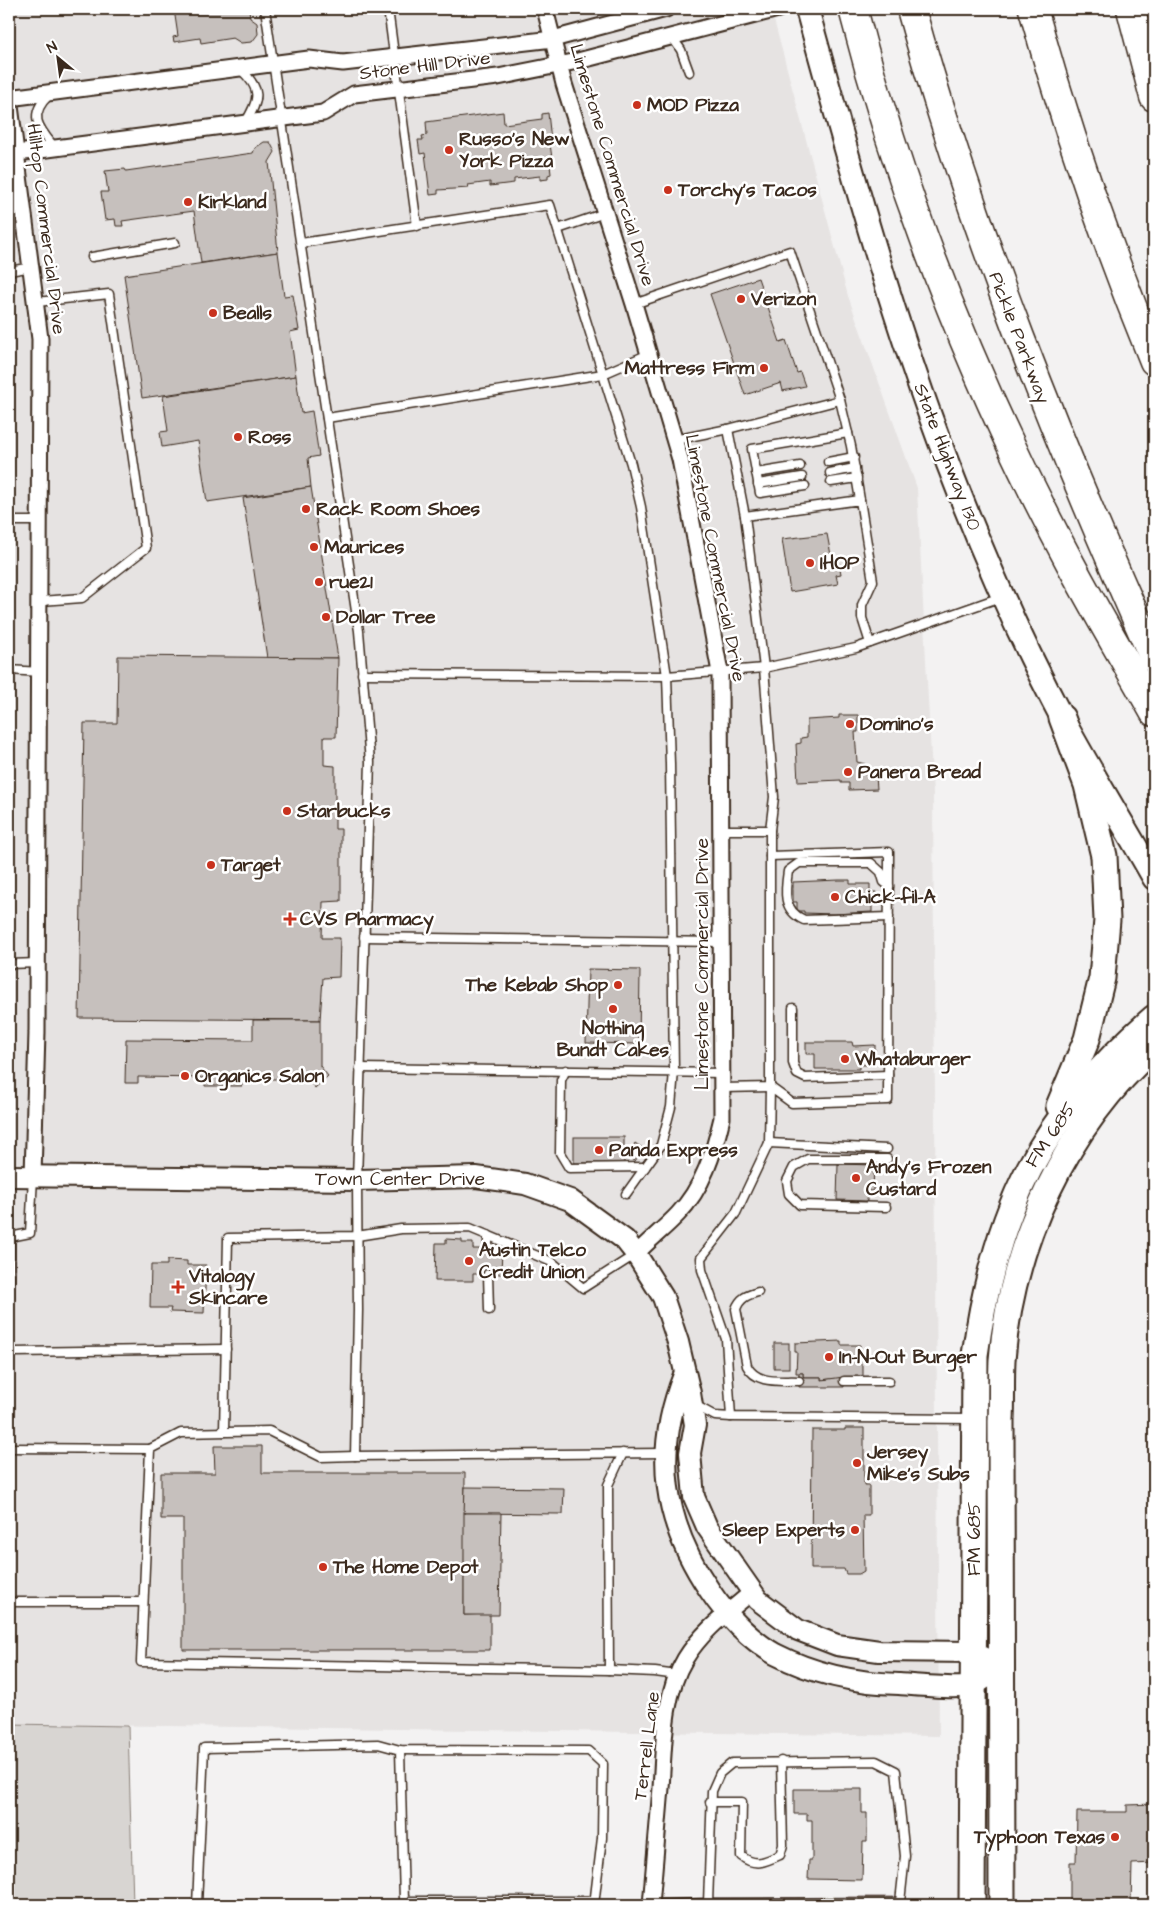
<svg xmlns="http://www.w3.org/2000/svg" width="1163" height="1914" font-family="'Architects Daughter',sans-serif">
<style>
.built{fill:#e6e3e2}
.green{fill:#d8d5d2;stroke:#8a8078}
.building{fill:#c6c0bd;stroke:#3b2a1e}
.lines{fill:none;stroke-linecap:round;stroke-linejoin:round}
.service-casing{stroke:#3b2a1e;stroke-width:11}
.minor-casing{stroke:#3b2a1e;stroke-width:19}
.tertiary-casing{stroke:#3b2a1e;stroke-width:24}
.secondary-casing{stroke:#3b2a1e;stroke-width:26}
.primary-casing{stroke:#3b2a1e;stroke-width:29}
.motorway-casing{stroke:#3b2a1e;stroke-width:31}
.service{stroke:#fff;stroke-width:8}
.minor{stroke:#fff;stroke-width:15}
.tertiary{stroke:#fff;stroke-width:20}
.secondary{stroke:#fff;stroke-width:22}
.primary{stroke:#fff;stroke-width:25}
.motorway{stroke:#fff;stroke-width:28}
.poi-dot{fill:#c8321e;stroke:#fff;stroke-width:2}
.labels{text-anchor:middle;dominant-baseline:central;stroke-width:5;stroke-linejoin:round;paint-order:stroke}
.street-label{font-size:19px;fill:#3b2a1e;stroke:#fff}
.poi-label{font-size:19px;font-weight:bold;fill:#3b2a1e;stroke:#fff;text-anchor:start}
</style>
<rect width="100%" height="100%" fill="#f3f2f2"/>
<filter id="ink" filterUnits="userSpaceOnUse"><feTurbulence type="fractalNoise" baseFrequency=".02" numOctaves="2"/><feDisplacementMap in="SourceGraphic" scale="10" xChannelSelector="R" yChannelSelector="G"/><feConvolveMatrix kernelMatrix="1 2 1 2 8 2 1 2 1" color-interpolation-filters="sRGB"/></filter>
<g filter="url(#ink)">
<path class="built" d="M9,9H771L848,296L917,488L933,795L939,1736L9,1724Z"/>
<path class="green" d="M9,1724L128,1726L133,1905H9Z"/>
<g class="building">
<path d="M174,9H249L250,18L257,23L258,34L252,42L241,43L233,38L201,43L200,38L174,42L173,37L178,36Z"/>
<path d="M503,112L504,124L542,119V114L548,113L551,140H547V144H550L553,165H550L551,174L548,175V179L540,180V176L514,179V183L490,186V182L468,185L469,188L438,190V194L430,195L425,153L420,154L418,140H423L422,136L427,135L426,122Z"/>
<path d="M264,142H270L275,152L269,162L278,252L201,263L194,211L122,221L123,226H116L115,219L105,220L101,192H108L105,171L125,169L126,171L253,153L255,148Z"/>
<path d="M278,252L284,296L293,295L299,330L290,332L296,376L142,398L124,275Z"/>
<path d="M758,278L780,342L786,340L797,373L800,372L805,386L783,391L781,383L745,395L710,294Z"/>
<path d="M296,376L301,413L312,411L319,456L308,458L311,487L207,502L198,441L162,447L160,432L168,431L163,396Z"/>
<path d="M311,487L338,658H267L243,498Z"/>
<path d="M827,534L831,555H833L835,563H839L841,574L836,575L838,584L790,592L782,539Z"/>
<path d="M118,656L338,658L336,737H324V765L335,766V829H341V901L323,902L322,938H340L339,977L323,978L320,1020L79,1018L84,723H117Z"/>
<path d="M839,715H858V732H855L857,762L865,764L866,776H876L877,789L849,790V783H841V780L798,782L796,744L801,743V738L807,737V720L839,718Z"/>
<path d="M839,880H850V884H870V892H876L877,904H872V912L833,914L804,913V911H797V902H793V882Z"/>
<path d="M588,969L640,970L639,1044L586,1043Z"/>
<path d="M253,1020H320V1066L328,1076L315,1088L307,1079H242V1086H205V1078L138,1077V1083H125L126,1039L253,1040Z"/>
<path d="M806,1042H852L853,1046L875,1045V1065H859V1069H815V1054H806Z"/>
<rect x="574" y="1137" width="50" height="26"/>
<path d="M635,1143L644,1149L635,1161L627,1156Z"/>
<path d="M838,1164L874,1165L873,1191H867V1201L837,1200Z"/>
<path d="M446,1239L462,1240V1243H473V1249H502L501,1274H473V1281H435L436,1243H446Z"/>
<path d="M167,1260L187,1261V1265H206L204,1313L170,1312L171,1308H150L151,1265H167Z"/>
<path d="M841,1341V1345H860V1364L863,1366V1376L821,1380V1377H803V1373H796L797,1352H795V1343Z"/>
<rect x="774" y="1343" width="15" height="25"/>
<path d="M799,1373H803V1377H821V1380L844,1377V1387H799Z"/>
<path d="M845,1428H864V1485H869V1515H863L864,1571L859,1574H846L844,1569H811L812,1430H845Z"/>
<path d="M214,1446H262V1473H465L464,1615L490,1614V1650H183V1519H161V1473H215Z"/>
<path d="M465,1487L564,1488L563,1514L464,1513Z"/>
<path d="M464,1513H501L499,1615H464Z"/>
<path d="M794,1789H862V1813H867V1842H863L862,1880L808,1879L809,1860H812V1820H807V1814H794Z"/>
<path d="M1154,1804V1863L1132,1864L1131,1904L1142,1905H1070V1862H1076L1077,1812H1127V1805Z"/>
</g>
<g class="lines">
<g class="service-casing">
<g id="service">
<path d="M265,9L359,631L370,762L357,1180L358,1310L355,1456L665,1453"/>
<path d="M388,9L417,226"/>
<path d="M672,37L681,50L689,72"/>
<path d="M240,69C262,89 260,99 245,123"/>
<path d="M49,95C27,116 39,128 55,148"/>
<path d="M558,229L605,213"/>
<path d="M301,243L550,205L631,464L641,507L667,676L670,764L674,1071L671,1107L661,1145L626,1194"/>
<path d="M92,257L175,243"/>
<path d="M9,271L32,267"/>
<path d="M37,302L109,294L146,548L82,598L41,601"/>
<path d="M634,304L790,251L840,400L728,429L674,440"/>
<path d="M840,400L851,446L860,500"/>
<path d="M327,418L603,374L649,354"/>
<path d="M728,429L745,516"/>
<path d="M828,462L854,457"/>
<path d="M756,473L800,466"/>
<path d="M830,473L855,468"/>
<path d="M831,482L857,478"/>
<path d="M758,484L802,477"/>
<path d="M805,486L760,493L752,449L848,433"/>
<path d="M9,521H41"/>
<path d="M9,670L40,672"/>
<path d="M362,674L667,676L764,668L856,648L1001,597"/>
<path d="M721,830H770V1087L723,1088"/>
<path d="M770,830L774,797L764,668L745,516L860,500L873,581L862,605V618L870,643"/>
<path d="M889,917L804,920C782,910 785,891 788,871L799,863H871L881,872L884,882L889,886"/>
<path d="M364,937L721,942"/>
<path d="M9,964L38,963"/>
<path d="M793,1008V1063L797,1074L805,1078L888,1075"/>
<path d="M360,1068L723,1073"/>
<path d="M566,1070L561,1080L560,1153L569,1168L645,1167"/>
<path d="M769,1143L887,1149"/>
<path d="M886,1207L800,1205L789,1194L787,1181L794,1167L808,1159H887"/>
<path d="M488,1235V1248"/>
<path d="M9,1236V1297"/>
<path d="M10,1237L30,1233L33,1177"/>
<path d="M488,1274L489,1310"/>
<path d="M758,1292C747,1295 740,1298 736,1309L747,1366C757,1385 780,1380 799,1381"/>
<path d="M9,1348L14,1352L226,1349"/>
<path d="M844,1381H889"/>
<path d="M695,1405L715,1416L731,1417L970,1419"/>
<path d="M731,1417L726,1339L702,1270L701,1258L736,1213L769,1143L770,1087L792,1103L888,1100L889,852L770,856"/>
<path d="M224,1432L228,1238L357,1236L401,1229L470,1228L552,1262L583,1288L636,1254"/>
<path d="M9,1448L150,1449"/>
<path d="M355,1456L321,1457L269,1431L181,1433L150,1449L141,1662L609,1670L655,1672L677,1675"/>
<path d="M9,1602H143"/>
<path d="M609,1670L608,1485L623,1453"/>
<path d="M400,1750L404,1901"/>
<path d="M710,1802H742L741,1856C755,1867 765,1862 780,1855L783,1845L781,1761"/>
<path d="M197,1905L204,1748L378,1744L400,1750L589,1751L603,1764L602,1838L594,1905"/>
<path d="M404,1905V1901H593"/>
<path d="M651,1905L708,1903L712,1791L720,1773L732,1763L876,1761L896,1771L905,1856L900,1902L708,1903V1905"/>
</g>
</g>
<g class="minor-casing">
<g id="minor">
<path d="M545,9L564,84L634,304L680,459L720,672L722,1118C714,1152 703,1188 678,1214C665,1228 649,1240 636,1254"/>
<path d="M17,153L323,113L354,94L498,77L578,61L778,9"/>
<path d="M33,1176L37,1032L40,339L9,98L309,59L343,63L553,39L666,9"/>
<path d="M651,1905C654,1866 658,1827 661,1788C664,1746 663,1695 685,1659C702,1631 727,1613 752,1592"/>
</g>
</g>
<g class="tertiary-casing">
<path id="tertiary" d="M9,1176L357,1180L476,1177L525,1184L570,1200L625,1240L636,1254L663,1297L678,1342L690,1393L695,1425L690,1453L694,1497L707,1527L758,1600L798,1630L837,1645L879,1651L973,1652L1002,1666C993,1672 984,1680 974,1685C964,1690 913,1685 899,1684C855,1683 814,1674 775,1654C750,1640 725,1614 710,1591C663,1522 653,1453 684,1375"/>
</g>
<g class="secondary-casing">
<path id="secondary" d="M807,9C849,162 891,315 948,464C981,550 1019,637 1062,718C1091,772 1124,825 1154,878"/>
</g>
<g class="primary-casing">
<g id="primary">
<path d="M1059,1106L1087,1039L1102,978L1107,920L1104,856L1087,785L1062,718"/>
<path d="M972,1905L975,1355C995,1208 1041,1116 1154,1018"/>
<path d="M1002,1905L1001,1421C1002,1401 1001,1380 1002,1360C1011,1243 1066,1125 1154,1047"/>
</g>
</g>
<g class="motorway-casing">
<g id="motorway">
<path d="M853,9C902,200 976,387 1069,561C1096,612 1126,662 1154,712"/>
<path d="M911,9C973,232 1059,446 1154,658"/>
<path d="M1033,9C1066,128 1107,246 1154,361"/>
<path d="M1131,9L1154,97"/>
</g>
</g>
<use href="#service" class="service"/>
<use href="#minor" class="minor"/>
<use href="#tertiary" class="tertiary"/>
<use href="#secondary" class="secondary"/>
<use href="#primary" class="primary"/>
<use href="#motorway" class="motorway"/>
</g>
</g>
<g class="poi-dot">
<circle cx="637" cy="105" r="5"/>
<circle cx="449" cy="150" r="5"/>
<circle cx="668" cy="190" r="5"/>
<circle cx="188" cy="202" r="5"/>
<circle cx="741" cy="299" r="5"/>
<circle cx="213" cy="313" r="5"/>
<circle cx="764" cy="368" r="5"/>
<circle cx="238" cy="437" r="5"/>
<circle cx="306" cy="509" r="5"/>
<circle cx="314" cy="547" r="5"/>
<circle cx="810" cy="563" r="5"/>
<circle cx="319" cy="582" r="5"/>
<circle cx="326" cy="617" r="5"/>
<circle cx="850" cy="724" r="5"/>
<circle cx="848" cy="772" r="5"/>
<circle cx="287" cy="811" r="5"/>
<circle cx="211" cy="865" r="5"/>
<circle cx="835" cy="897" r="5"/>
<path d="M287.5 911.5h5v5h5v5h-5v5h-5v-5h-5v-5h5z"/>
<circle cx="618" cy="985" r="5"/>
<circle cx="613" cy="1009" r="5"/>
<circle cx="845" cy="1059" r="5"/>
<circle cx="185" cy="1076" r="5"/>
<circle cx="599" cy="1150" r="5"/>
<circle cx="856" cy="1178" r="5"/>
<circle cx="469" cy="1261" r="5"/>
<path d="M175.5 1279.5h5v5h5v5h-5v5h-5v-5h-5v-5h5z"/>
<circle cx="829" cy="1357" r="5"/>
<circle cx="857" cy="1463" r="5"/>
<circle cx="855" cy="1530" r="5"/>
<circle cx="323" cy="1567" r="5"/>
<circle cx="1115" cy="1837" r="5"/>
</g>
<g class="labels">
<g class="street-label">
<text transform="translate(425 66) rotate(-7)">Stone Hill Drive</text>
<text transform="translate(612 165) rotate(73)">Limestone Commercial Drive</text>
<text transform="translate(46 229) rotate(83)">Hilltop Commercial Drive</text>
<text transform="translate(1019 338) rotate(69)">Pickle Parkway</text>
<text transform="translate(947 457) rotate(69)">State Highway 130</text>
<text transform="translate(715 558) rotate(79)">Limestone Commercial Drive</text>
<text transform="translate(702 964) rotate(-90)">Limestone Commercial Drive</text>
<text transform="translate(1051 1135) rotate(-56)">FM 685</text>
<text x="400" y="1179">Town Center Drive</text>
<text transform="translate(974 1539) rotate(-90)">FM 685</text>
<text transform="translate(647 1746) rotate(-83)">Terrell Lane</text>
</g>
<g class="poi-label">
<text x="647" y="105">MOD Pizza</text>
<text x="459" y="139">Russo's New<tspan x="459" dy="22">York Pizza</tspan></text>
<text x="678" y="190">Torchy's Tacos</text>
<text x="198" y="202">Kirkland</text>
<text x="751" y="299">Verizon</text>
<text x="223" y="313">Bealls</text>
<text x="754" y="368" text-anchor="end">Mattress Firm</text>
<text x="248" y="437">Ross</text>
<text x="316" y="509">Rack Room Shoes</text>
<text x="324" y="547">Maurices</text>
<text x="820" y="563">IHOP</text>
<text x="329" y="582">rue21</text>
<text x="336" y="617">Dollar Tree</text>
<text x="860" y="724">Domino's</text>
<text x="858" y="772">Panera Bread</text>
<text x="297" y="811">Starbucks</text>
<text x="221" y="865">Target</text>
<text x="845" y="897">Chick-fil-A</text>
<text x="300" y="919">CVS Pharmacy</text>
<text x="608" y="985" text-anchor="end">The Kebab Shop</text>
<text x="613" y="1028" text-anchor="middle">Nothing<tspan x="613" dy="22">Bundt Cakes</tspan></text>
<text x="855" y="1059">Whataburger</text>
<text x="195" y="1076">Organics Salon</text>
<text x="609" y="1150">Panda Express</text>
<text x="866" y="1167">Andy's Frozen<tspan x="866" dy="22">Custard</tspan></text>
<text x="479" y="1250">Austin Telco<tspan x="479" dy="22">Credit Union</tspan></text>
<text x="189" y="1276">Vitalogy<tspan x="189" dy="22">Skincare</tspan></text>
<text x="839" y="1357">In-N-Out Burger</text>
<text x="867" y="1452">Jersey<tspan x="867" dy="22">Mike's Subs</tspan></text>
<text x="845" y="1530" text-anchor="end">Sleep Experts</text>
<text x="333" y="1567">The Home Depot</text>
<text x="1105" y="1837" text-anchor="end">Typhoon Texas</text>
</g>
</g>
<rect width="1163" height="1914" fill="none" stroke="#fff" stroke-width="30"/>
<rect x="15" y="15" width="1133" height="1884" fill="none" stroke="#3b2a1e" stroke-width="2" filter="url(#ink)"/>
<g transform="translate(58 58) rotate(331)" stroke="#ffffff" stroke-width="4" paint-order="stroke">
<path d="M0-4L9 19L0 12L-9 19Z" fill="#3b2a1e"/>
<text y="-8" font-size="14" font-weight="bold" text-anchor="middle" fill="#3b2a1e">N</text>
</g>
</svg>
